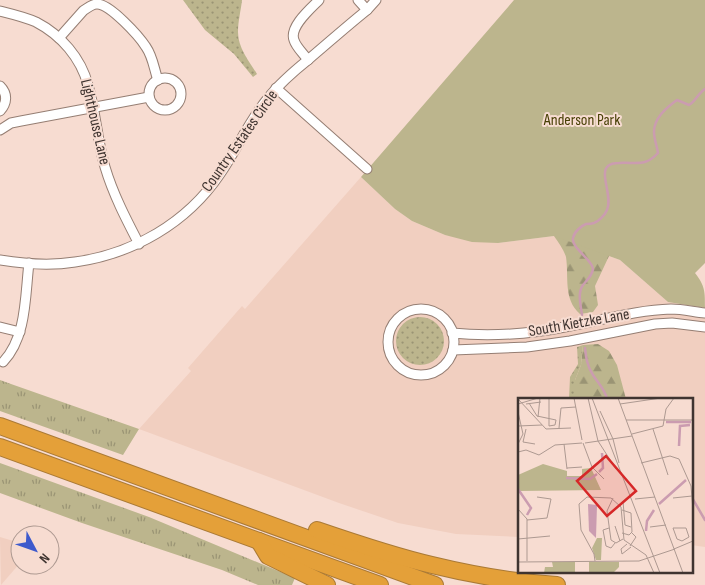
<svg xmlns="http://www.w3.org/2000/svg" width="705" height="585" font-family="'Sofia Sans Condensed',sans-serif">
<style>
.built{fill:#f1cfc0}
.grass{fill:url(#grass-tufts)}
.forest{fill:url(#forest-firs)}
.park{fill:#bcb58d}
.garden{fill:url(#garden-dots)}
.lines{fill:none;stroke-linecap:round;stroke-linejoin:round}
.stream{stroke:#cb9cb0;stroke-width:2.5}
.street-casing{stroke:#957e73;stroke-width:11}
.highway-casing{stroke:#aa7a36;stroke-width:18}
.street{stroke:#fff;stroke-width:9}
.highway{stroke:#e4a039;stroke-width:16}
.labels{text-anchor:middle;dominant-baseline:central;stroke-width:4;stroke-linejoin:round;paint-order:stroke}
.park-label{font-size:16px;fill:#473f04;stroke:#f7dcd1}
.street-label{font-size:16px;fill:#3f3430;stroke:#f7dcd1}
.inset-river{fill:none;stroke:#cb9cb0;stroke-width:2.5}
.inset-road{fill:none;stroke:#ad9991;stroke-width:1}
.view{fill:#d62828;fill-opacity:0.15;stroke:#d62828;stroke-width:2.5}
.inset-edge{fill:none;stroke:#3f3430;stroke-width:2.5}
</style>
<defs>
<pattern id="grass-tufts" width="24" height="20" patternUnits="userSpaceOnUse" patternTransform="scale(1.25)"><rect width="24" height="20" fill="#bcb58d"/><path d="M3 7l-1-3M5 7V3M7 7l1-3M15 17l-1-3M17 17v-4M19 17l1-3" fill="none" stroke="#9a9474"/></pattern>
<pattern id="forest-firs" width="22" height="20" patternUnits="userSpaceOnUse" patternTransform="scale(1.25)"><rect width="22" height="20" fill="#bcb58d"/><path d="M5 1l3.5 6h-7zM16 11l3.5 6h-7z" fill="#9a9474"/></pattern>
<pattern id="garden-dots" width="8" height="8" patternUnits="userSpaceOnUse" patternTransform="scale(1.25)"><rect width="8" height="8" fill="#bcb58d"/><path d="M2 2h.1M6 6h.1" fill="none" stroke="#9a9474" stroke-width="1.8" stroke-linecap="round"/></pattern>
</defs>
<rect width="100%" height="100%" fill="#f7dcd1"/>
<g class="built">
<path d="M361,177L395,209L412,221L445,235L498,243L554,236L620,260L668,302L705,308V547L691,545V399H519V537L456,534L398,523L339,503L139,429L191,371L188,368L242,306L245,309Z"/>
<path d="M0,537L20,543V563L1,585Z"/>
</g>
<g class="grass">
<path d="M0,380L11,384L139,429L123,455L0,411Z"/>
<path d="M0,463L149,517L295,578L292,585H258L222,570L82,523L0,493Z"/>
</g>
<g class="forest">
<path d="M705,70V131L609,256L595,286L598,305L593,312L580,314C563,299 569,277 566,257C564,250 558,242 554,236Z"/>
<path d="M598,344L609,351L617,365L626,399H575V380L581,365L583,345Z"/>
</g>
<path class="park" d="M514,0H705V109L702,112L705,114V263L695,273C705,286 705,291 705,308L668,302L620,260L554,236L498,243L472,242L445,235L412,221L395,209L361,177Z"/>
<g class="garden">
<path d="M183,0H242C241,10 238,21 238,32C238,48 249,61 257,74L253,77L234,54L205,30Z"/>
<circle cx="420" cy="341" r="24"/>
<path d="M583,345L581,365L575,380V399H569L570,377L578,364L577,347Z"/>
</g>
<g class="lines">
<g class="stream">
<path d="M582,315C581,306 577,293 583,285C587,280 592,276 593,269C593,260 571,248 573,238C574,232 581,226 586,224C588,224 591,224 594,223C599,221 605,215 607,210C613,197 599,173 608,166C611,163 616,163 619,163C637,162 645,167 658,153C657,146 654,139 654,132C654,118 666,108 677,100L689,105C696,101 698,93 705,89"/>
<path d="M585,348C586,357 587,366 593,375C598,383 605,389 607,399"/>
<path d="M691,496L705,520"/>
</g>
<g class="street-casing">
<g id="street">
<path d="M358,0L367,10"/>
<path d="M0,11C12,14 25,17 36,22C61,35 81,58 88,85C96,112 97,140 105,167C113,194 126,219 139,244"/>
<path d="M59,38L83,11C87,8 92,4 97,4C110,4 139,36 146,47C153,57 154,69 158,80"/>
<path d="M308,60C303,53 296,47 294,40C289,27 310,9 319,0"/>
<circle cx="165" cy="94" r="16"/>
<path d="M0,86C8,94 7,103 0,111"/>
<path d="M276,88L367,169"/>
<path d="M0,130L11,123L21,121L149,97"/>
<path d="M0,260C24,264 51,266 75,262C133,254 187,223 220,174C237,149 249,121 268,98C280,83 294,71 309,59C328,43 347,26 367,10L376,0"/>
<circle cx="421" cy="342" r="33"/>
<path d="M0,327L20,332"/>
<path d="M452,333C491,337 531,334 570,326C603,320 637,310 671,309C683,309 694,312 705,313"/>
<path d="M453,350L527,347L570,341L655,324L672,323L705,327"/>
<path d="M3,362C27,337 25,295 29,263"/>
</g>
</g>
<g class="highway-casing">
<g id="highway">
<path d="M0,426L435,585"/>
<path d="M0,447L380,585"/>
<path d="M317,530C355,543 393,556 432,565C473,575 515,582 557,585"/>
<path d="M259,541L268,556L327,585"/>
</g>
</g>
<use href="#street" class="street"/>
<use href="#highway" class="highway"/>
</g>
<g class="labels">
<g class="park-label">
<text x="582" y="120">Anderson Park</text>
</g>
<g class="street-label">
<text transform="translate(95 122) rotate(77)">Lighthouse Lane</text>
<text transform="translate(240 141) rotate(-55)">Country Estates Circle</text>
<text transform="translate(579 323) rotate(-10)">South Kietzke Lane</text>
</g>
</g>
<g transform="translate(518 398)">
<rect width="175" height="175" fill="#f7dcd1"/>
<path d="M34,164H57V175H26L27,169H35ZM71,164H101V169L95,175H71Z" fill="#bcb58d"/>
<path d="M25,66L49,73V78H64V71L73,70L83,92L0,93V77ZM79,140H84L83,162H78L74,150Z" fill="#bcb58d"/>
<path d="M70,106L79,107L78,140L71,133Z" fill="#cb9cb0"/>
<path class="inset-river" d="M148,24H173M161,48L162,28L172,27M81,74L85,70L84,55M48,80L72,81L79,76M0,91L13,110L9,117M141,106L168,82M128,133L129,123L136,112"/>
<path class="inset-road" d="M31,0V22M56,0L64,42M70,0L80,43M74,0L142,175M100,0L165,175M0,1L28,31M11,5L19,18L38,22L37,27L31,28V22M0,6L20,0M8,6L23,4M102,6L143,0M82,13L95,41M0,14L5,36L0,46M20,19L22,0M108,22H175M0,28L24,27M41,30L43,10L58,9M8,31L5,44L17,46M28,31L53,30M135,31L150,77M114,36L145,28L148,11L156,0M95,41L101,65M80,43L98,71M65,45L74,69L86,81M67,45L114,38M46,46L49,71M0,54L8,52L21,57L37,47L64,45M123,65L152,58L161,61L173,88L175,112M49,70L64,69M95,100L89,113L93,142L98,145L105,141M155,100L174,98M117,101L137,99M105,103L107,127L113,129M0,111L9,121V163M9,122L29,120L33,101L19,99M97,128L102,143M132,129L148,127M91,130L85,132L88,148L93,150L97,145M155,130H168L171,139L164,143L159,141ZM104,135L111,137L114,134L113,115L104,112M0,141L32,138M109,146L103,151L104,156L113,149M112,148L118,139L114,135M156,151L175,143M77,163L76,156L63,132L61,106L69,99L93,100L103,109L106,142L128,157L136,175M0,164L121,163L157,151"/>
<path class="view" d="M88,58L118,93L89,118L59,83Z"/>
<rect width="175" height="175" class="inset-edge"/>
</g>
<g transform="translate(35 550) rotate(131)"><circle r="24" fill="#f7dcd1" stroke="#ad9991"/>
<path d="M0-4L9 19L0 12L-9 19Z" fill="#3e5acc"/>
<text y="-8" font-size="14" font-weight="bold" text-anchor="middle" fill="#3f3430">N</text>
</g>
</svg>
